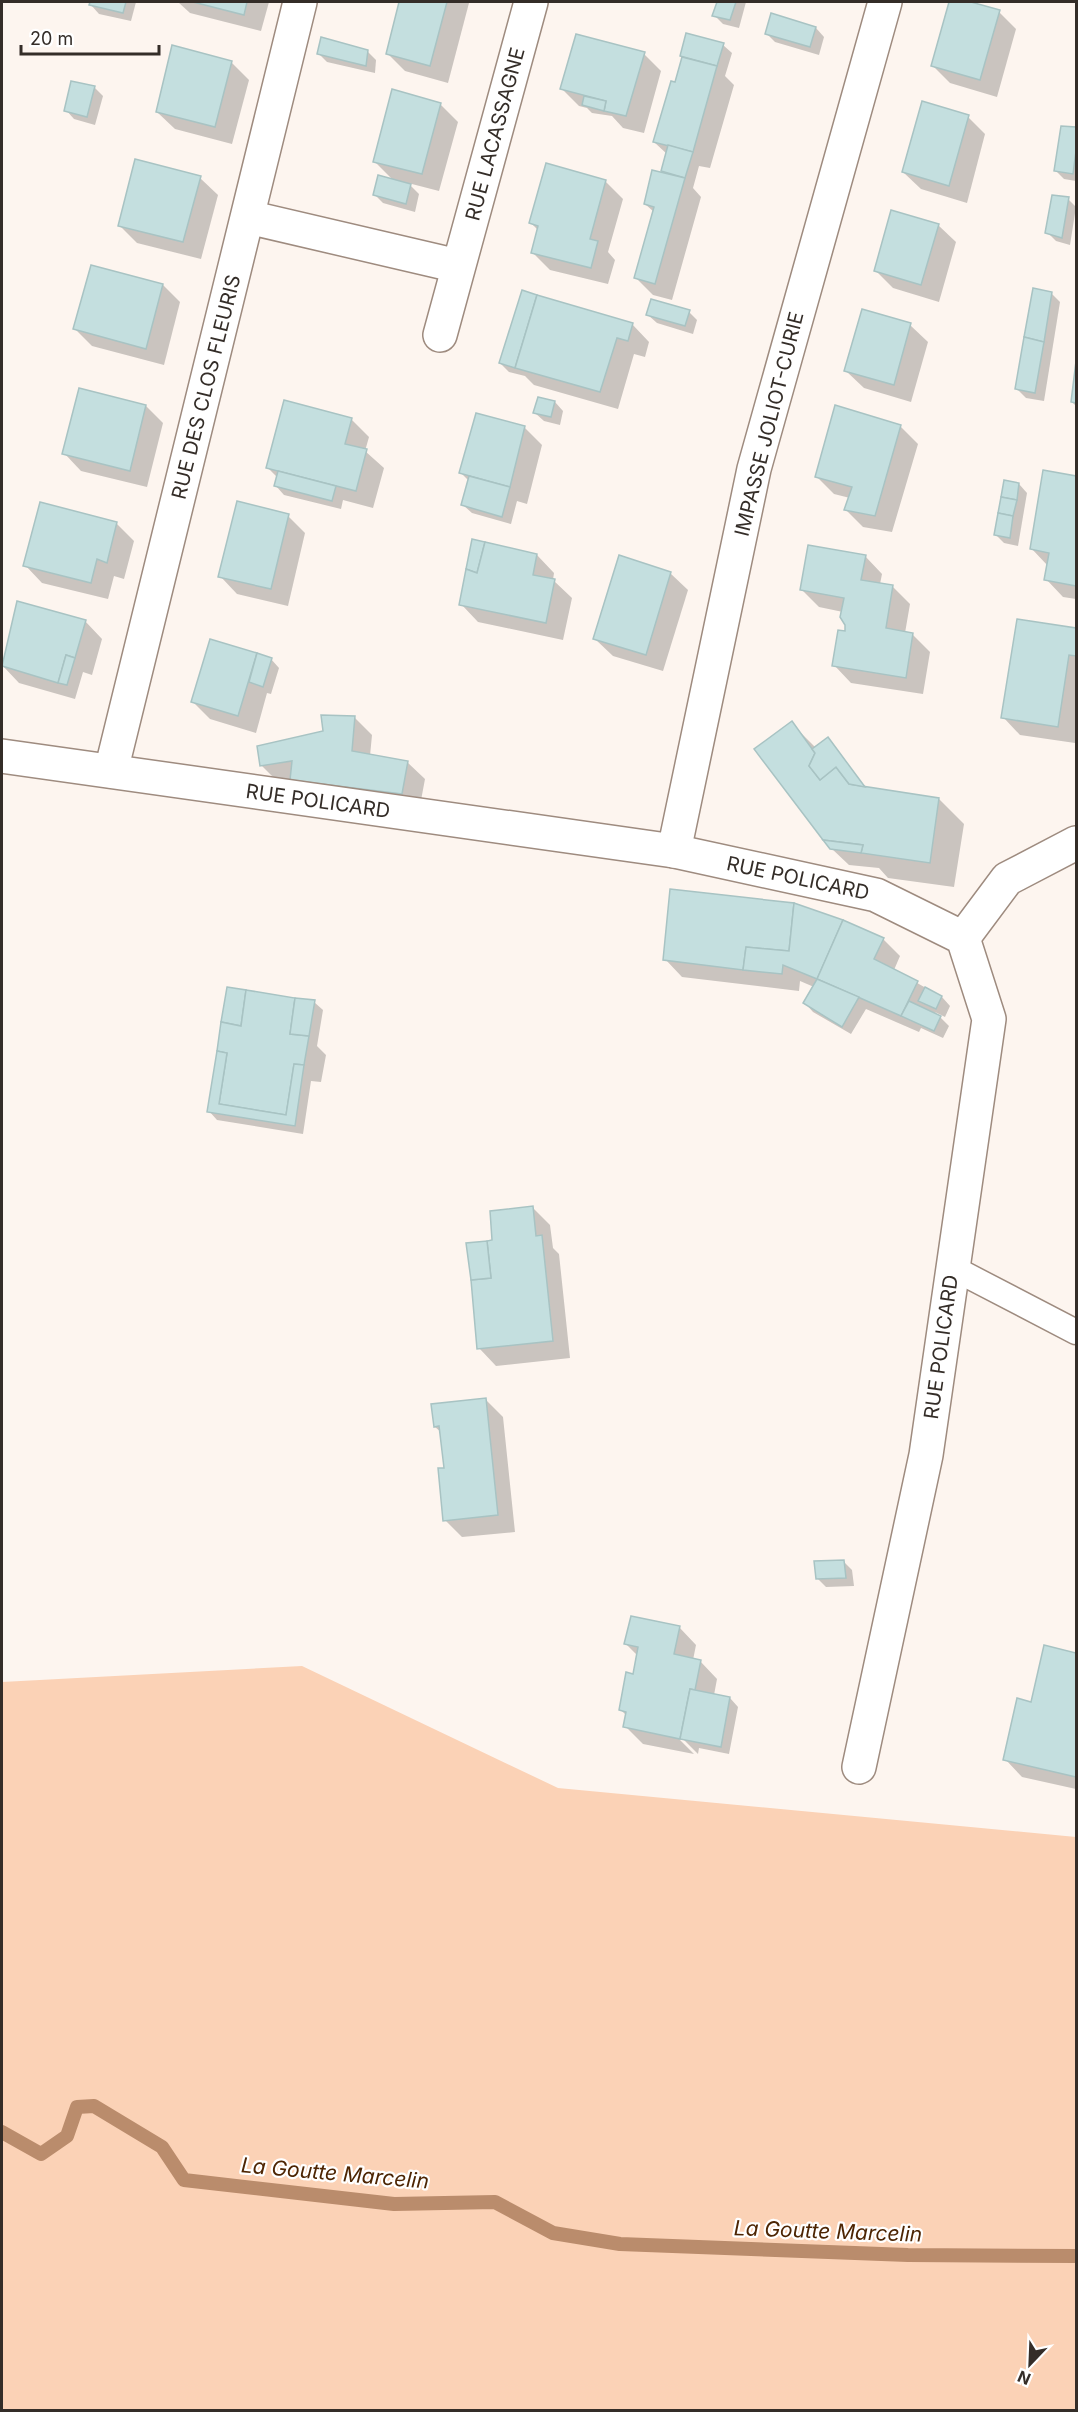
<svg xmlns="http://www.w3.org/2000/svg" width="1078" height="2412" font-family="Inter,sans-serif">
<style>
.green{fill:#fbd2b6}
.shadow{fill:#0003}
.lines{fill:none;stroke-linecap:round;stroke-linejoin:round}
.stream{stroke:#ba8c6c;stroke-width:14}
.building{fill:#c4dfdf;stroke:#a8c3c3;stroke-width:1.5}
.service-casing{stroke:#9e8b7f;stroke-width:27}
.minor-casing{stroke:#9e8b7f;stroke-width:36}
.service{stroke:#fff;stroke-width:24}
.minor{stroke:#fff;stroke-width:33}
.labels{text-anchor:middle;dominant-baseline:central;stroke-width:4.5;stroke-linejoin:round;paint-order:stroke}
.street-label{font-size:20px;fill:#342d28;stroke:#fff}
.water-label{font-size:21px;font-style:italic;fill:#4d2503;stroke:#fff}
</style>
<rect width="100%" height="100%" fill="#fdf5ef"/>
<path class="green" d="M302,1666L558,1788L1076,1837V2410H2V1682Z"/>
<g class="shadow">
<path d="M91,2H136L131,21L99,14L91,5Z"/>
<path d="M178,2H269L261,31L190,13Z"/>
<path d="M401,2L469,3L448,83L405,71L387,53Z"/>
<path d="M718,2H746L739,28L723,24L714,15Z"/>
<path d="M950,2H966L999,12L1016,29L997,97L950,83L933,66Z"/>
<path d="M816,28L824,37L819,55L775,42L767,34Z"/>
<path d="M723,45L732,53L725,76L734,85L710,168L699,166L693,188L701,197L672,300L653,295L636,278L654,212L645,204L666,175L663,171L667,154L654,142L676,83L684,58L681,56Z"/>
<path d="M367,51L376,60L375,73L327,62L318,53Z"/>
<path d="M644,54L661,71L644,133L623,128L612,116L592,113L587,108L579,106L561,88Z"/>
<path d="M232,63L249,80L232,144L175,129L157,112Z"/>
<path d="M94,87L103,96L95,125L74,119L66,110Z"/>
<path d="M393,91L441,105L458,122L439,191L408,183L419,194L415,212L383,203L375,195L394,181L374,161Z"/>
<path d="M968,117L985,134L967,203L921,189L903,172Z"/>
<path d="M1062,127L1076,129V181L1064,179L1055,170Z"/>
<path d="M200,178L218,195L201,259L137,243L119,225Z"/>
<path d="M605,181L623,199L608,252L615,260L608,284L550,270L532,252L538,230L531,223Z"/>
<path d="M1068,199L1076,207L1070,245L1056,241L1047,232Z"/>
<path d="M938,225L956,242L939,302L893,288L875,270Z"/>
<path d="M163,285L180,302L164,365L92,346L75,329Z"/>
<path d="M1051,293L1060,302L1044,401L1026,398L1017,389Z"/>
<path d="M689,312L697,320L693,334L657,323L648,315Z"/>
<path d="M632,324L649,342L645,357L634,354L618,409L534,385L525,376L509,372L500,363Z"/>
<path d="M910,325L928,342L911,402L864,388L846,371Z"/>
<path d="M1076,372V406L1072,402Z"/>
<path d="M555,402L563,411L560,425L544,421L535,413Z"/>
<path d="M146,406L163,423L147,487L81,471L64,453Z"/>
<path d="M477,415L525,428L542,445L527,504L517,501L511,524L472,513L463,505L469,481L461,473Z"/>
<path d="M351,419L369,437L365,451L384,468L373,508L343,500L341,509L284,495L276,486L278,478L267,467Z"/>
<path d="M900,426L918,444L892,532L863,527L846,510L850,498L834,494L816,476Z"/>
<path d="M1044,472L1076,478V599L1063,597L1046,579L1048,566L1031,548Z"/>
<path d="M1019,484L1027,493L1018,546L1004,543L996,535Z"/>
<path d="M288,516L305,533L288,606L237,594L220,576Z"/>
<path d="M117,524L134,541L124,579L114,576L108,599L42,583L25,565Z"/>
<path d="M537,555L554,573L553,580L572,598L563,640L478,622L461,604Z"/>
<path d="M865,556L882,574L880,584L892,586L910,604L905,633L912,634L930,652L923,694L851,683L834,665L846,633L847,624L843,612L819,607L802,590Z"/>
<path d="M670,573L688,590L663,671L613,656L595,639Z"/>
<path d="M18,603L85,621L102,639L92,675L83,672L75,699L19,683L2,665Z"/>
<path d="M1019,620L1076,630L1075,743L1020,735L1003,717Z"/>
<path d="M211,641L271,659L279,668L271,694L267,693L256,733L210,719L193,702Z"/>
<path d="M354,717L372,735L370,756L407,762L425,779L419,811L309,797L293,780L279,783L261,765Z"/>
<path d="M791,723L816,748L828,739L867,789L939,799L964,824L954,887L888,878L879,868L849,865L831,848Z"/>
<path d="M883,939L900,956L894,970L942,997L950,1006L945,1017L935,1012L949,1026L943,1038L921,1028L919,1032L866,1009L851,1034L813,1012L805,1003L814,987L800,981L799,991L682,977L665,959Z"/>
<path d="M314,1002L323,1010L317,1046L326,1055L321,1082L311,1081L303,1134L217,1120L209,1111Z"/>
<path d="M533,1208L550,1225L553,1248L559,1254L570,1358L496,1366L479,1348L494,1242Z"/>
<path d="M486,1400L503,1417L515,1532L462,1537L445,1520V1470L442,1433L435,1427Z"/>
<path d="M843,1561L852,1570L854,1586L826,1587L817,1578Z"/>
<path d="M679,1627L696,1645L693,1660L700,1661L717,1679L714,1695L730,1698L738,1707L729,1754L699,1748L698,1754L676,1732L674,1734L694,1754L643,1744L625,1726L627,1716L621,1710L634,1676L638,1656L626,1644Z"/>
<path d="M1045,1647L1076,1654V1789L1022,1777L1005,1759L1032,1703Z"/>
</g>
<g class="lines">
<path class="stream" d="M2,2132L41,2154L67,2136L77,2107L94,2106L162,2147L184,2180L394,2204L495,2202L553,2233L620,2244L908,2255L1076,2256"/>
</g>
<g class="building">
<path d="M90,2H126L123,13L89,5Z"/>
<path d="M193,2H247L244,15Z"/>
<path d="M399,2H447L430,66L386,54Z"/>
<path d="M717,2H736L730,20L712,16Z"/>
<path d="M949,2H971L1000,10L980,80L931,66Z"/>
<path d="M771,13L816,27L810,47L765,34Z"/>
<path d="M686,33L724,43L717,66L680,56Z"/>
<path d="M576,34L645,52L626,116L604,111L606,101L560,89Z"/>
<path d="M321,37L368,50L366,66L317,54Z"/>
<path d="M172,45L232,61L215,127L156,112Z"/>
<path d="M682,57L717,66L693,152L653,142L671,81L675,82Z"/>
<path d="M71,81L95,86L87,117L64,111Z"/>
<path d="M392,89L441,103L422,174L373,162Z"/>
<path d="M584,96L606,101L604,111L582,105Z"/>
<path d="M922,101L969,115L949,186L902,172Z"/>
<path d="M1061,126L1076,127V151L1073,174L1054,171Z"/>
<path d="M668,145L693,152L685,178L661,171Z"/>
<path d="M135,159L201,176L183,242L118,226Z"/>
<path d="M546,163L606,180L590,239L598,241L591,268L531,253L538,226L529,223Z"/>
<path d="M652,170L685,178L655,284L634,278L654,207L644,204Z"/>
<path d="M378,175L411,184L406,204L373,195Z"/>
<path d="M1052,195L1069,197L1062,238L1045,233Z"/>
<path d="M891,210L939,224L921,285L874,271Z"/>
<path d="M91,265L163,284L146,349L73,329Z"/>
<path d="M1033,288L1052,292L1044,342L1024,337Z"/>
<path d="M522,290L537,295L515,368L499,363Z"/>
<path d="M537,295L633,323L628,341L617,338L600,392L515,368Z"/>
<path d="M651,299L690,310L685,326L646,315Z"/>
<path d="M862,309L911,323L894,385L844,371Z"/>
<path d="M1024,337L1044,342L1035,393L1015,389Z"/>
<path d="M1076,361V403L1071,402Z"/>
<path d="M79,388L146,405L130,471L62,454Z"/>
<path d="M538,397L555,401L551,417L533,413Z"/>
<path d="M284,400L352,418L345,444L367,449L356,491L266,468Z"/>
<path d="M835,405L901,425L875,516L844,510L852,487L815,477Z"/>
<path d="M476,413L525,426L510,487L459,473Z"/>
<path d="M1043,470L1076,476V586L1044,580L1049,553L1030,549Z"/>
<path d="M278,471L336,486L332,501L274,486Z"/>
<path d="M469,476L510,487L502,517L461,505Z"/>
<path d="M1004,480L1019,483L1017,500L1001,497Z"/>
<path d="M1001,497L1017,500L1013,516L998,513Z"/>
<path d="M237,501L289,514L271,589L218,577Z"/>
<path d="M40,502L117,522L107,563L97,559L91,583L23,566Z"/>
<path d="M998,513L1013,516L1010,538L994,535Z"/>
<path d="M472,539L485,542L477,573L466,569Z"/>
<path d="M485,542L537,554L533,575L555,579L546,623L459,605L466,569L477,573Z"/>
<path d="M808,545L866,555L861,580L893,585L886,628L913,633L906,678L832,666L838,630L845,631V625L840,617L844,598L800,590Z"/>
<path d="M619,555L671,572L646,655L593,639Z"/>
<path d="M17,601L86,620L75,658L66,655L58,683L2,666Z"/>
<path d="M1017,619L1076,628V656L1069,655L1058,727L1001,718Z"/>
<path d="M210,639L257,653L238,716L191,702Z"/>
<path d="M257,653L272,658L263,687L249,682Z"/>
<path d="M66,655L75,658L67,685L58,683Z"/>
<path d="M321,715L355,716L352,751L408,761L402,794L290,780L292,761L260,766L257,746L323,731Z"/>
<path d="M792,721L815,753L809,766L820,780L836,767L849,784L939,798L930,863L861,853L863,845L823,840L754,749Z"/>
<path d="M828,737L865,787L849,784L836,767L820,780L809,766L815,753L812,749Z"/>
<path d="M823,840L863,845L861,853L830,849Z"/>
<path d="M670,889L794,903L789,951L746,947L743,970L663,960Z"/>
<path d="M794,903L843,920L817,979L783,965L782,974L743,970L746,947L789,951Z"/>
<path d="M843,920L884,938L874,959L918,981L901,1016L817,979Z"/>
<path d="M817,979L859,997L842,1027L803,1003Z"/>
<path d="M227,987L246,990L241,1026L221,1022Z"/>
<path d="M925,987L942,996L936,1009L918,1001Z"/>
<path d="M246,990L295,998L290,1034L309,1036L304,1065L294,1064L286,1115L219,1104L227,1053L217,1051L221,1022L241,1026Z"/>
<path d="M295,998L315,1000L309,1036L290,1034Z"/>
<path d="M909,1001L941,1016L934,1031L901,1016Z"/>
<path d="M217,1051L227,1053L219,1104L286,1115L294,1064L304,1065L295,1126L207,1112Z"/>
<path d="M533,1206L536,1236L542,1235L553,1341L477,1349L471,1280L491,1278L487,1241L492,1240L490,1211Z"/>
<path d="M487,1241L491,1278L471,1280L466,1243Z"/>
<path d="M486,1398L498,1515L443,1521L438,1468H444L439,1426L434,1427L431,1404Z"/>
<path d="M844,1560L846,1578L816,1579L814,1561Z"/>
<path d="M631,1616L680,1626L674,1654L701,1660L695,1690L690,1689L680,1739L623,1727L626,1712L619,1710L626,1672L633,1674L638,1647L624,1644Z"/>
<path d="M1044,1645L1076,1653V1777L1003,1760L1017,1698L1031,1702Z"/>
<path d="M690,1689L730,1697L721,1747L680,1739Z"/>
</g>
<g class="lines">
<g class="service-casing">
<path id="service" d="M953,1268L1076,1332"/>
</g>
<g class="minor-casing">
<g id="minor">
<path d="M248,217L458,266"/>
<path d="M440,335L531,2"/>
<path d="M2,756L674,851L876,895L963,938L989,1019L926,1455L859,1767"/>
<path d="M111,771L300,2"/>
<path d="M674,851L754,469L885,2"/>
<path d="M963,938L1007,879L1076,843"/>
</g>
</g>
<use href="#service" class="service"/>
<use href="#minor" class="minor"/>
</g>
<g class="labels">
<g class="street-label">
<text transform="translate(495 134) rotate(-75)">RUE LACASSAGNE</text>
<text transform="translate(206 387) rotate(-76)">RUE DES CLOS FLEURIS</text>
<text transform="translate(769 424) rotate(-76)">IMPASSE JOLIOT-CURIE</text>
<text transform="translate(318 801) rotate(8)">RUE POLICARD</text>
<text transform="translate(798 878) rotate(12)">RUE POLICARD</text>
<text transform="translate(941 1347) rotate(-82)">RUE POLICARD</text>
</g>
<g class="water-label">
<text transform="translate(335 2173) rotate(5)">La Goutte Marcelin</text>
<text transform="translate(828 2231) rotate(2)">La Goutte Marcelin</text>
</g>
</g>
<rect width="1078" height="2412" fill="none" stroke="#342d28" stroke-width="6"/>
<g transform="translate(1030 2364) rotate(203)" stroke="#ffffff" stroke-width="4.5" paint-order="stroke">
<path d="M0-4.5L10 22L0 15L-10 22Z" fill="#342d28"/>
<text y="-9" font-size="16" font-weight="bold" text-anchor="middle" fill="#342d28">N</text>
</g>
<path d="M21 45v9h138v-9" fill="none" stroke="#342d28" stroke-width="3"/>
<text x="30" y="45" font-size="18" fill="#342d28" stroke="#ffffff" stroke-width="4.5" paint-order="stroke">20 m</text>
</svg>
